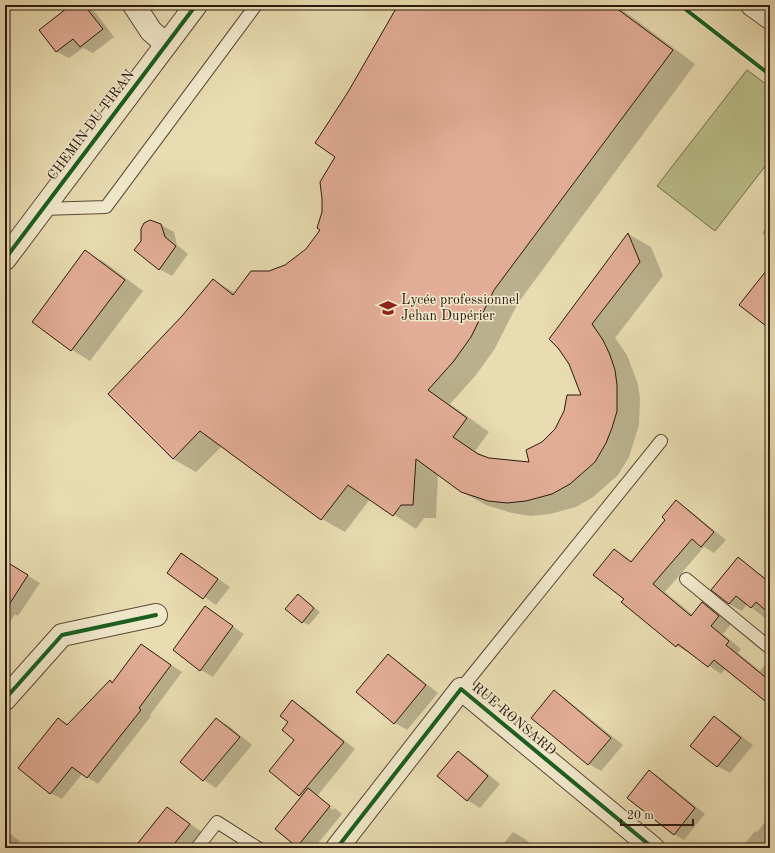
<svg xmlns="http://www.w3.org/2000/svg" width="775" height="853" font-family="'Old Standard TT',serif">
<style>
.green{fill:#babf89;stroke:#726c4b}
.shadow{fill:#0003;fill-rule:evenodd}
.building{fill:#e2ad96;stroke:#2a190d}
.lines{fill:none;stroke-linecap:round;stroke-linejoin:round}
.lane-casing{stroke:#5a4a36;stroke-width:14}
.street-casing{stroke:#5a4a36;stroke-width:24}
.lane{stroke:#f1e8cc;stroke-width:12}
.street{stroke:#f1e8cc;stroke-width:22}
.cycleway-casing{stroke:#f1e8cc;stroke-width:6}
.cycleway{stroke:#1b5e20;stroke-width:4}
.labels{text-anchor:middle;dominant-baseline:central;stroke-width:3;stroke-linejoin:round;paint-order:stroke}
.street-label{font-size:14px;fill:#2a190d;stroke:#f1e8cc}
.poi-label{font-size:14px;fill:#2a190d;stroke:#f1e8cc;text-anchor:start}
</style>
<rect width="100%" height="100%" fill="#e9dcb1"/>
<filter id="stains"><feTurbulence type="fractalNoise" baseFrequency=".005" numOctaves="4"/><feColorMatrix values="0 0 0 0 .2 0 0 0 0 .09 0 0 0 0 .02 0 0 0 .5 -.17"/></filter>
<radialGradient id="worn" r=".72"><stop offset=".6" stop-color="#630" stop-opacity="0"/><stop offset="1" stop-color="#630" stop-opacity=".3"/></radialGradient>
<path class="green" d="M747,70L770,87V160L715,231L657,186Z"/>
<g class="shadow">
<path d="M72,5L91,7L114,37L93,53L83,48L69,58L57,52L40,30Z"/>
<path d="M398,5H616L695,64L518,303L494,350L476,375L450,404L489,432L475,451L487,458L531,463L542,443L555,430L582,396L570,364L628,234L651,247L663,276L615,338L627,355L638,384L640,399L639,425L629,457L618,475L593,497L576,507L550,514L531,516L512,513L486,505L462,492L438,475L436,518H424L416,529L370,499L345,532L322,519L222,446L196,472L173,459L183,317L213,280L235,293L269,272L285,266L307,250L321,229L349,92Z"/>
<path d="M770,222V239L762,233Z"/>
<path d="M161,225L174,232L177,245L188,254L172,276L159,269L142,241Z"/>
<path d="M85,252L104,262L143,291L90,361L72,350L33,321Z"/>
<path d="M676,501L688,509L726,540L714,553L704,547L665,592L693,615L702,603L715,610L731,624L723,634L741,649L738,653L760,671L770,659V704L726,668L721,674L690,652L689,653L677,646L625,599L615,550L632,561L667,519Z"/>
<path d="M182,554L230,587L216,605L169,572Z"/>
<path d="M738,558L770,581V622L747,604L742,611L729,604L713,590Z"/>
<path d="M5,570L27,575L40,583L18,616L15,614L5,630Z"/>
<path d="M298,595L320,612L309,625L303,622Z"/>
<path d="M205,607L244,634L213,677L201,670Z"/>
<path d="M142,645L182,672L150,715L151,716L98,784L82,774L62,799L50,793L59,719L69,725L110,682L113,684Z"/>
<path d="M388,655L400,663L438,693L407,730L395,723L357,692Z"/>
<path d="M554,692L566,699L623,745L601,771L589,764L532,718Z"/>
<path d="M292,701L304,708L355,749L318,795L342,814L314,848L297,847L303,797L300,795ZM319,796L334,808L333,810L319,798Z"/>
<path d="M714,717L727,725L753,745L730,773L717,766Z"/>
<path d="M216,719L229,726L252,745L216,788L204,780L181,762Z"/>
<path d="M458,752L471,760L500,784L480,808L467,800Z"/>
<path d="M649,771L659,777L705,814L684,840L674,834Z"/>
<path d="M168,808L202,832L189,848H140Z"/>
<path d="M770,816V848L742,847L755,831L757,832Z"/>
<path d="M5,830L20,841L14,848H5Z"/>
<path d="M513,832L525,839L536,848H500Z"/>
<path d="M99,842L105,845L109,848H94Z"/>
<path d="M590,845L596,848H588Z"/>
</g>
<g class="building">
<path d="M71,5H84L103,29L80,47L73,39L56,52L39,30Z"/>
<path d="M398,5H612L673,50L494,290L471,337L453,362L428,390L467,418L453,437L478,454L489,458L529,462L526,450L542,442L555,429L564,411L567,395H581L569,364L558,348L549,339L628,233L640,262L592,324L603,340L610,355L615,370L617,385V411L612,428L606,443L595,462L570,484L552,494L526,501L507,503L488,501L461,492L416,459L413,505H401L393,516L348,485L321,520L200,431L173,459L108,394L182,316L213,279L233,295L251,271H269L285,265L306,249L320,230L317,228L322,212V199L320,182L335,157L315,143L348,92Z"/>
<path d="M150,220L161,224L165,237L176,246L159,270L134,250L141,241V229L144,223Z"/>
<path d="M85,250L125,280L71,351L32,322Z"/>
<path d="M770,266V329L739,305Z"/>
<path d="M676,500L714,532L701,547L692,539L653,584L691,616L702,602L719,616L711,626L729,641L726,645L770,681V705L714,660L708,667L678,644L676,647L621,602L624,599L593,575L614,549L631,562L665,520L662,517Z"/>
<path d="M181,553L218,579L203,599L167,573Z"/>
<path d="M738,557L770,583V614L756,602L751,608L736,596L729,604L711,590Z"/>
<path d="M5,561L28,575L5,611Z"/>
<path d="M298,594L314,608L302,623L285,609Z"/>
<path d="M205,606L233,626L200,671L173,650Z"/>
<path d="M141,644L171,665L139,708L141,710L87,778L72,767L50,794L18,768L58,718L67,725L110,680L112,683Z"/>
<path d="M388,654L426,685L394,724L356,692Z"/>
<path d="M554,690L611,738L588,765L531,718Z"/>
<path d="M292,700L344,742L299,796L269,771L294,740L282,730L288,722L280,716Z"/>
<path d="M714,716L741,738L717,767L690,746Z"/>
<path d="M216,718L240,737L203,781L180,762Z"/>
<path d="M458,751L488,776L467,801L437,776Z"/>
<path d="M649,770L695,808L674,835L627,798Z"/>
<path d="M308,788L330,806L297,847L275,829Z"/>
<path d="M167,807L190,824L171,848H134Z"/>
</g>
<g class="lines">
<g class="lane-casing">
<g id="lane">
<path d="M42,209L106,207L256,5"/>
<path d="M686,579L770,648"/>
<path d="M461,689L661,441"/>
<path d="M197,848L217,822L258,848"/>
</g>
</g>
<g class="street-casing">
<g id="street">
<path d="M134,5L151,31L166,44"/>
<path d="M752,5L770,18"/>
<path d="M5,259L196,5"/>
<path d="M5,699L62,635L156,615"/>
<path d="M337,848L461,689L653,848"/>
</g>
</g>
<use href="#lane" class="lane"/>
<use href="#street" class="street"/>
<g class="cycleway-casing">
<g id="cycleway">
<path d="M680,5L770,75"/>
<path d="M5,259L196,5"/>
<path d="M5,699L62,635L156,615"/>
<path d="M337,848L461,689L653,848"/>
</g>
</g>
<use href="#cycleway" class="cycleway"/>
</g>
<defs>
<g id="school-bare" transform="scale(1.38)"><path d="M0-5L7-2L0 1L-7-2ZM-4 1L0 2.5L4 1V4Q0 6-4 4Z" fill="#8f2418" stroke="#f1e8cc" stroke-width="2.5" paint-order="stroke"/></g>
</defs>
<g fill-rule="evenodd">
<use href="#school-bare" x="388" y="308"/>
</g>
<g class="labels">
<g class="street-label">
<text transform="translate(91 125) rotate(-53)">CHEMIN DU TIRAN</text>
<text transform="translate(514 719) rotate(40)">RUE RONSARD</text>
</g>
<g class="poi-label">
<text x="401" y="300">Lycée professionnel<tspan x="401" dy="16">Jehan Dupérier</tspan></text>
</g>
</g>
<rect width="775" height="853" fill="none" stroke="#e9dcb1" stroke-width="20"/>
<rect x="6" y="6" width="763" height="841" fill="none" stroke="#2a190d" stroke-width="2"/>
<rect x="10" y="10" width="755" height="833" fill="none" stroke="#2a190d"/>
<path d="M621 819v6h72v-6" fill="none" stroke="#2a190d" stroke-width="2"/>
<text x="627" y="819" font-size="12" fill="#2a190d" stroke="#f1e8cc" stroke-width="3" paint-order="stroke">20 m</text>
<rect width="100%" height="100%" filter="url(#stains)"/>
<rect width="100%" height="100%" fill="url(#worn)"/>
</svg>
